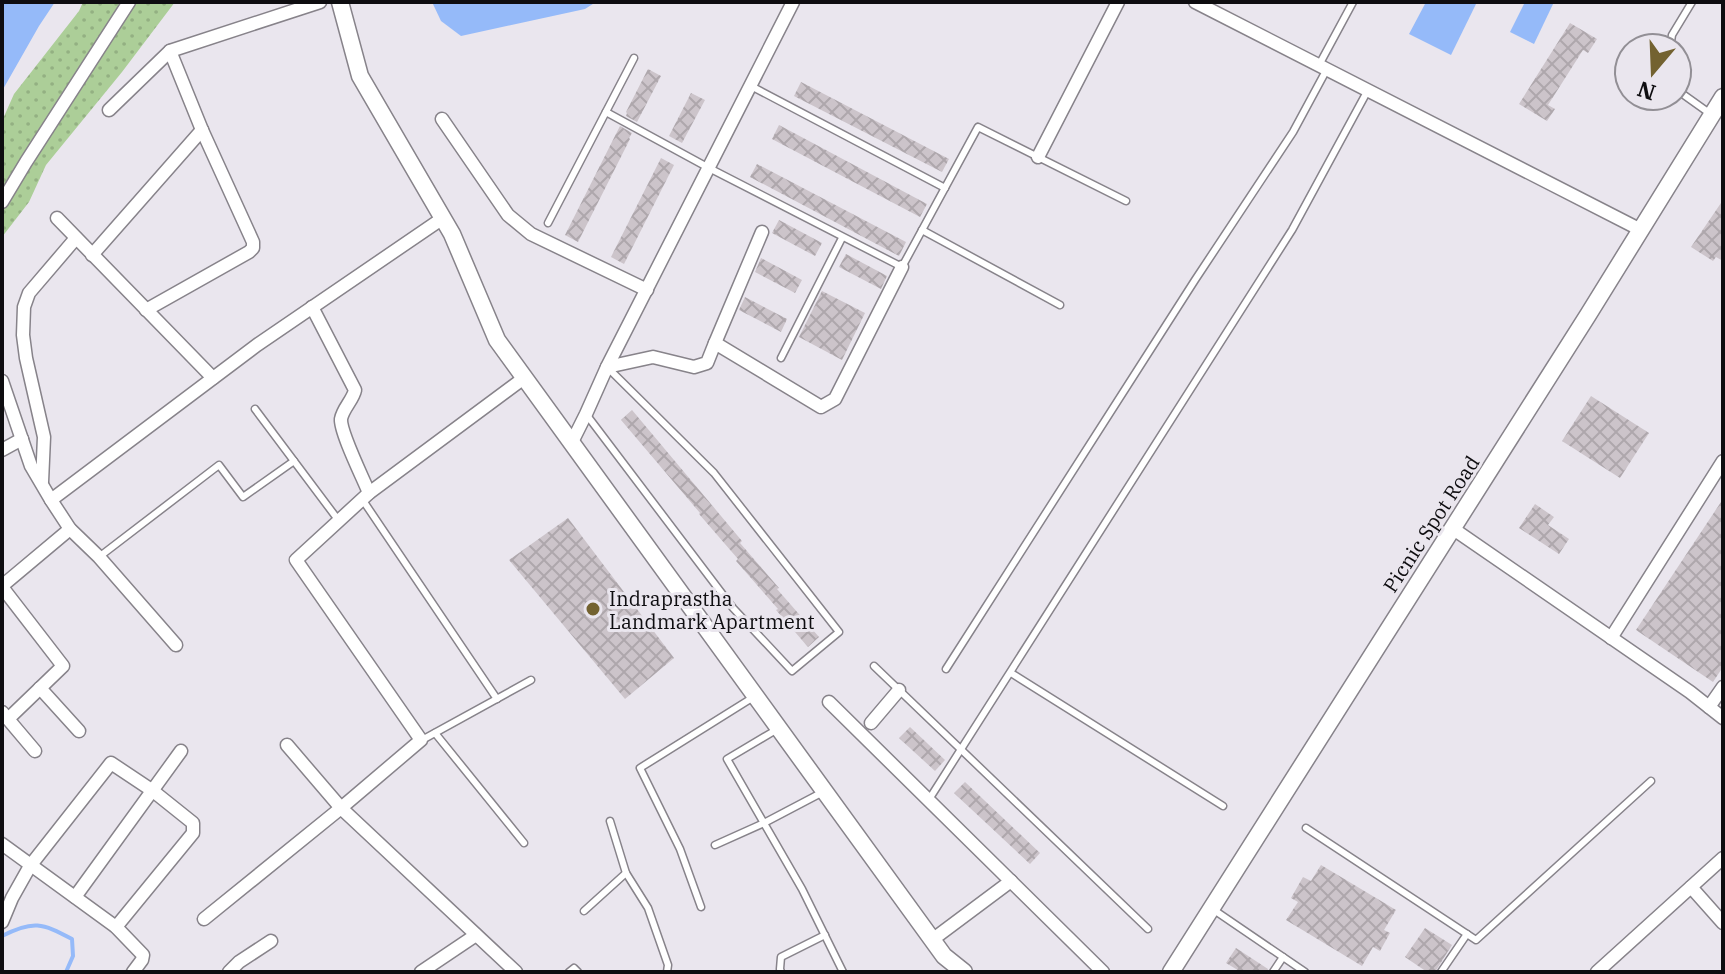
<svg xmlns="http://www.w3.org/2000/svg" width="1725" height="974" font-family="'IBM Plex Serif',serif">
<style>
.grass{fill:url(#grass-dots)}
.water{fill:#95baf9}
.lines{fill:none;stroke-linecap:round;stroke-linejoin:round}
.stream{stroke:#95baf9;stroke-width:4}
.building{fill:url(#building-cross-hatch)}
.service-casing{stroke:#87838a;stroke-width:9}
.minor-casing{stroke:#87838a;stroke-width:15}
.tertiary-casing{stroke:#87838a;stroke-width:19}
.service{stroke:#fff;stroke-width:6}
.minor{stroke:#fff;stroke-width:12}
.tertiary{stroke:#fff;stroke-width:16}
.poi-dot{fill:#736230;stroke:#eae6ee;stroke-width:3}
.labels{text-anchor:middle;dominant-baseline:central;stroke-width:6;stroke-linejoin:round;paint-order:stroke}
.street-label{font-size:20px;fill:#0e0d10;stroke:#eae6ee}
.poi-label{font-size:20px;fill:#0e0d10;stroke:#eae6ee;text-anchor:start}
</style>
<defs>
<pattern id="grass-dots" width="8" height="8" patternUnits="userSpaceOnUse" patternTransform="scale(2)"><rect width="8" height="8" fill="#acce98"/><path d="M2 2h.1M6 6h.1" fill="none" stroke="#93b082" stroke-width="1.8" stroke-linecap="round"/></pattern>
<pattern id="building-cross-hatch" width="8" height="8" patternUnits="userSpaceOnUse" patternTransform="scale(2)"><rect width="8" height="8" fill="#ccc4ca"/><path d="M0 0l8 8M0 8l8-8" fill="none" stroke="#aea7ac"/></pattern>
</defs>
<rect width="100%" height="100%" fill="#eae6ee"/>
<path class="grass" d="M83,2H175L122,72L46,165L29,202L2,237V121L14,94L79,11Z"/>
<g class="water">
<path d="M2,2H55L39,26L2,91Z"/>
<path d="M432,2H596L585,9L461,36L441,21Z"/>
<path d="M1426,2H1477L1451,55L1409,34Z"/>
<path d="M1525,2H1554L1534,44L1510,32Z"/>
</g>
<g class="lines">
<path class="stream" d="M2,936C33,920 42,923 72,939L73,956L66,972"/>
</g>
<g class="building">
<path d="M1570,23L1597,39L1588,53L1583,50L1548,105L1555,109L1547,121L1519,104Z"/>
<path d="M648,69L661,76L637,122L626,116L627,113L626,112Z"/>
<path d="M801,82L949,159L942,172L794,96Z"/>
<path d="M691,93L705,100L682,143L669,136Z"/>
<path d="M779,125L927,204L920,217L772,139Z"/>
<path d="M620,126L632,133L629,138L630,139L578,242L565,235Z"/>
<path d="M661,158L674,165L624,264L611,257Z"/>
<path d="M757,164L906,242L899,256L750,177Z"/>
<path d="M1723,200V261L1716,257L1713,261L1691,247Z"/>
<path d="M779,220L822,243L815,256L772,233Z"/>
<path d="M846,254L887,276L881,289L839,267Z"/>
<path d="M761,258L802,280L795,293L755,272Z"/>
<path d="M822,291L865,313L842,360L799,337Z"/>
<path d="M745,297L787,319L781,332L739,310Z"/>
<path d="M1591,396L1649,433L1620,478L1562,441Z"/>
<path d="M632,410L742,541L740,543L779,588L777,589L819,637L808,647L776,610L778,609L736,561L738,559L699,514L700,513L621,420Z"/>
<path d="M1723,499V667L1713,682L1636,630Z"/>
<path d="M1535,504L1554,517L1548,525L1569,539L1559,554L1519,528Z"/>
<path d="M568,518L674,658L625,699L509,560Z"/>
<path d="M910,727L945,760L935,771L899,738Z"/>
<path d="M965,782L1040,853L1030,864L954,793Z"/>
<path d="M1321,865L1396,910L1384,930L1390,933L1380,951L1373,947L1362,966L1286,920L1298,902L1291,898L1303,877L1311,881Z"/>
<path d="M1425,928L1452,945L1435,972H1427L1405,957Z"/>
<path d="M1236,948L1268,969L1267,972H1241L1226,963Z"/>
</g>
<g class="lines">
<g class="service-casing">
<g id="service">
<path d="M1670,48L1672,35L1692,2"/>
<path d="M1319,65L1353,2"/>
<path d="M751,86L945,188"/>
<path d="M1677,90L1712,115"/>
<path d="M606,112L709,168L902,267L978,127L1126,201"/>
<path d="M548,223L634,58"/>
<path d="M922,230L1060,305"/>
<path d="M781,358L842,238"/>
<path d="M255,409L339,521"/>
<path d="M586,414L733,608L792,671L839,632L714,473L608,368"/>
<path d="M362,499L497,699"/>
<path d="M99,557L219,465L243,497L294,461"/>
<path d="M874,666L1148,929"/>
<path d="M946,669L1195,280L1293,132L1327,69"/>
<path d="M1011,673L1223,806"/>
<path d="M776,730L727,759L802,889L843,972"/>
<path d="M435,733L524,843"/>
<path d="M422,740L531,680"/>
<path d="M928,801L1292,230L1368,90"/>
<path d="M610,821L626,873L648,908L668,965L667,972"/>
<path d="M1306,828L1476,940L1651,781"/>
<path d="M715,845L764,823L823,792"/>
<path d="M701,907L680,849L640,768L752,698"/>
<path d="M1214,910L1305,972"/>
<path d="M584,911L626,873"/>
<path d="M569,972L574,968L578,972"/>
<path d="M781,972L780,969L781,957L825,935"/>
<path d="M1273,972L1283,957"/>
<path d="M1441,972L1467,934"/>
</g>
</g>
<g class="minor-casing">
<g id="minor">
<path d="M1195,2L1641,230"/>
<path d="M109,110L170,51L320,2"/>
<path d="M442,119L508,215L531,234L647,290"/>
<path d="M1038,157L1118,2"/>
<path d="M2,202L26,162L129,2"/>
<path d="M57,218L213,378"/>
<path d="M762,232L715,343L821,407L835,399L902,267"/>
<path d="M92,255L202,130"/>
<path d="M312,307L355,390C353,400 343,408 341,419C340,432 363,478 369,493"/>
<path d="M146,310L249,252L253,248V242L202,130L170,51"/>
<path d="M607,367L653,357L694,367L707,363L715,343"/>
<path d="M2,381L31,466L51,500L70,529L99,557L176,645"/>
<path d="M572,442L586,414L607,367L793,2"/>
<path d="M2,450L22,439"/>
<path d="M42,482L44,437L26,358L23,335L24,307L29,293L76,238"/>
<path d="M51,500L257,345L443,218"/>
<path d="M1452,528L1690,692L1723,718"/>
<path d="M2,586L70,529"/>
<path d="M2,587L63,666L8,719"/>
<path d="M1611,638L1723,461"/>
<path d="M40,688L79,731"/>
<path d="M829,702L1103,972"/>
<path d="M1709,707L1723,687"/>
<path d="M2,712L35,751"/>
<path d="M871,723L899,690"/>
<path d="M287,745L341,808L516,972"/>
<path d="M2,844L116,927L143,955L142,960L133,972"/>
<path d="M1691,887L1723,923"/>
<path d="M75,897L181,751"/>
<path d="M204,919L341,808L421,740L296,560L369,493L524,378"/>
<path d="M2,922L12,898L30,866L111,763L153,791L193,823V833L116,927"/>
<path d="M932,940L1011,881"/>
<path d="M229,972L239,962L271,941"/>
<path d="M421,972L476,935"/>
<path d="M1597,972L1723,858"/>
</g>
</g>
<g class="tertiary-casing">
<g id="tertiary">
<path d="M340,2L360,76L452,234L497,340L944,956L964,972"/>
<path d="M1171,972L1588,315L1723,97"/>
</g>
</g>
<use href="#service" class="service"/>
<use href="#minor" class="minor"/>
<use href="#tertiary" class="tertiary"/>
</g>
<circle class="poi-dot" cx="593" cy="609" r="8"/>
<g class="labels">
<g class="street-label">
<text transform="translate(1431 524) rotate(-57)">Picnic Spot Road</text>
</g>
<g class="poi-label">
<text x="609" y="598">Indraprastha<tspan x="609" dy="23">Landmark Apartment</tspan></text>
</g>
</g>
<rect width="1725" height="974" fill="none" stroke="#0e0d10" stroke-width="8"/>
<g transform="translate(1653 72) rotate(199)"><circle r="38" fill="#eae6ee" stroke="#928f95" stroke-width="2"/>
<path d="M0-6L14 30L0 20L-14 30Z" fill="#736230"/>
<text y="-12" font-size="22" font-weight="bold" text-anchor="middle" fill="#0e0d10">N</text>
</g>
</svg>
